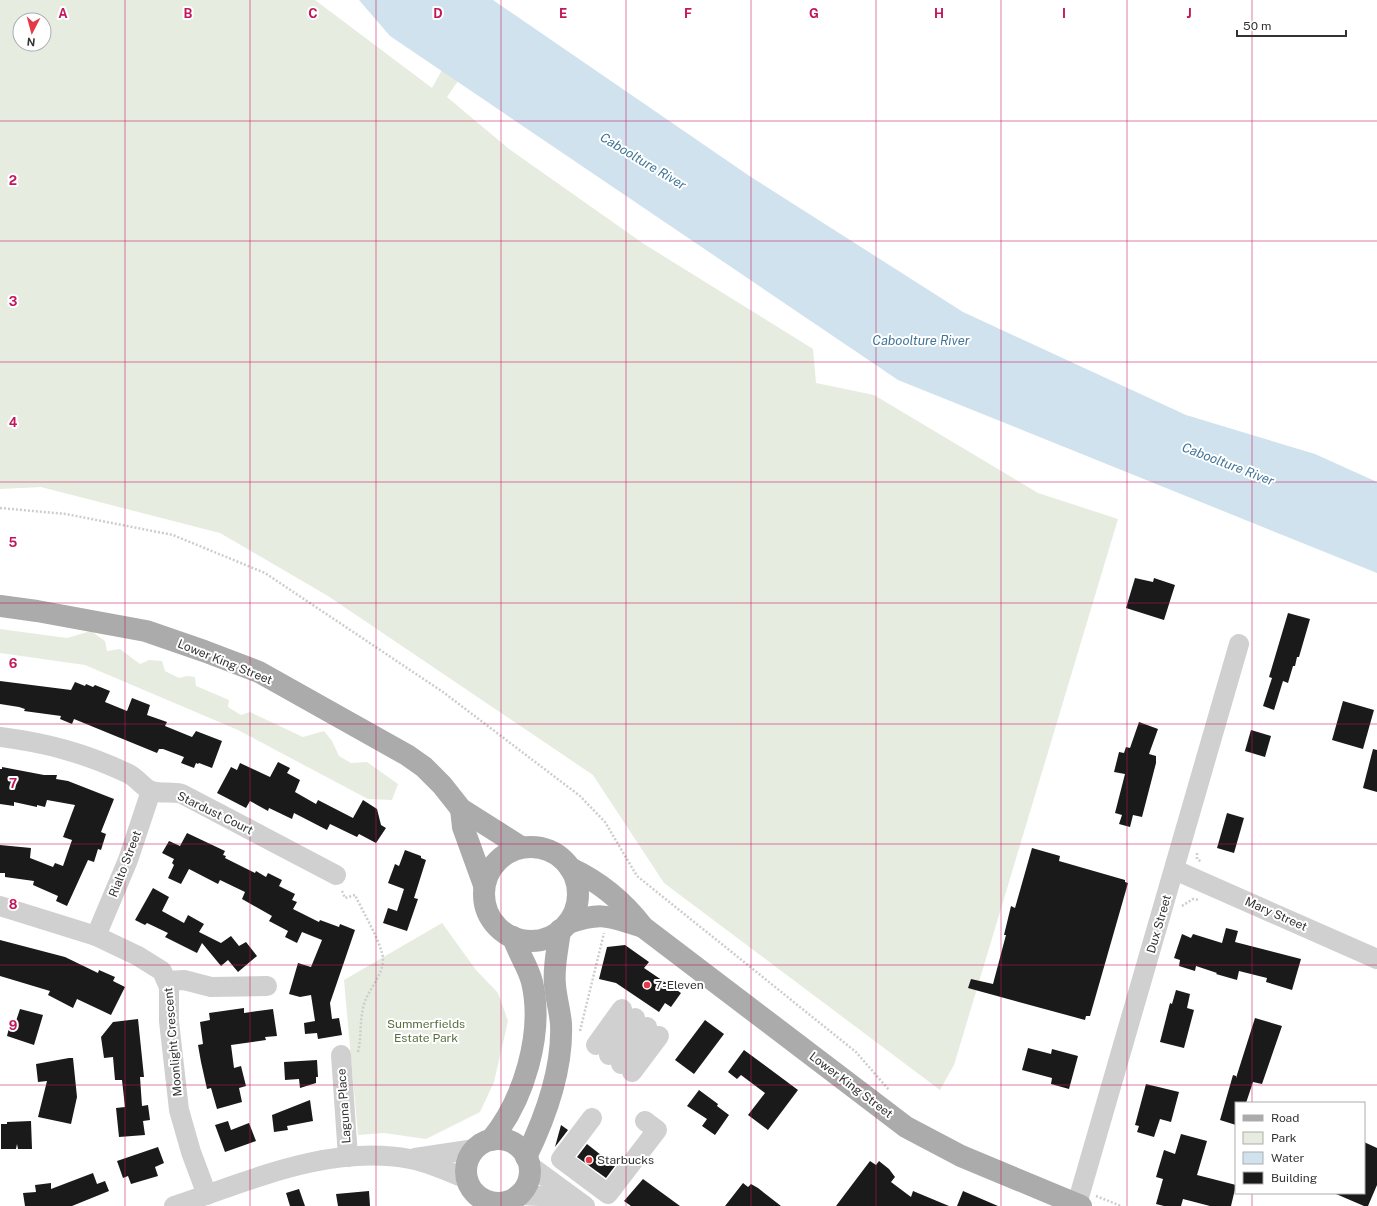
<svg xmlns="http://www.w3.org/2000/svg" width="1377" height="1206" font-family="'Public Sans',sans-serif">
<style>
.green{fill:#e6ecdf;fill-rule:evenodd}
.water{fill:#cfe2ee}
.building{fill:#1a1a1a}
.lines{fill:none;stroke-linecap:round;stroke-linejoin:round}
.path{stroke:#cdcdcd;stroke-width:2.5;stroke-dasharray:2 2;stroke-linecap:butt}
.minor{stroke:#d0d0d0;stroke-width:20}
.major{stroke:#ababab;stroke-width:22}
.grid{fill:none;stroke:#c2185b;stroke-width:1;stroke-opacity:0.55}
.poi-dot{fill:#e63946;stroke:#fff;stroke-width:1.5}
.labels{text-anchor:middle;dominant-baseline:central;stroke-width:4;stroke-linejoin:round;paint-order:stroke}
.street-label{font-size:12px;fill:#333;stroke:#fff}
.poi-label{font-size:12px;fill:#333;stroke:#fff;text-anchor:start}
.park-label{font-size:12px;fill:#56703f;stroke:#fff}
.water-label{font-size:13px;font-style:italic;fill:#3f7597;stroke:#fff}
.grid-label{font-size:13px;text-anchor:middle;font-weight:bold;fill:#c2185b;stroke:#fff;stroke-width:4;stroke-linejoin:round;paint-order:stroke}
</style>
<rect width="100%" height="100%" fill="#fff"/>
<g class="green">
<path d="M0,0H315L432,88L442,70L458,81L447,97L509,149L644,244L813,349L816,383L874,395L1038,493L1118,519L954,1065L940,1090L664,883L593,775L328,596L220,533L41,487L0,489ZM20,20H44V44H20Z"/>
<path d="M0,629L67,638L91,631L105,641L107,651L120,649L140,664L149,660L162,661L165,671L179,678L187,676L195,677L196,686L229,700L228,707L241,715L250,712L303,737L324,731L332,741L339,756L351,763L367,762L398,784L392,800L368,799L238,730L85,665L0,653Z"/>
<path d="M442,923L476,970L498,993L508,1021L494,1082L480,1112L426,1139L384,1133L358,1135L344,980Z"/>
</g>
<path class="water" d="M359,0H493L748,175L963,312L1186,415L1315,454L1377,482V573L898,380L390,36Z"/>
<g class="building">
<path d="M1135,578L1153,582L1154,578L1175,585L1164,620L1126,608Z"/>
<path d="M1288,613L1310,619L1299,657H1297L1295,666H1293L1288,683L1283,681L1274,710L1263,706L1272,678L1269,677Z"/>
<path d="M0,681L71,690L75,682L85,686L86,684L93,687L95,685L110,691L105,702L127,711L132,698L150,705L147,715L167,722L165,726L192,737L196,731L222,741L212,768L199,763L198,764L196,763L194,768L181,763L184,757L163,749H159L157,753L74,719L72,724L60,719L61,716L24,711L25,709L19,707L0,704Z"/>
<path d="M1343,701L1374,710L1363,749L1332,740Z"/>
<path d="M1139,722L1158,729L1149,754L1156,756V763L1142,817L1133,815L1130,827L1119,824L1122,815L1115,813L1125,774L1114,772L1119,752L1124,753L1126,747L1130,748Z"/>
<path d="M1251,730L1271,736L1265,757L1245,751Z"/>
<path d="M1373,749L1377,750V792L1363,788Z"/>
<path d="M278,762L290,768L287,773L300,780L295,792L316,804L318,800L353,818L363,800L377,809L381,825L386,828L376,843L359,834L357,837L330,824L327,830L294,813L292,819L269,808L268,811L250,801L246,808L217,793L231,767L237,770L240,763L270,777Z"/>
<path d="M2,767L44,775H57L56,779L68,781L114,799L101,832L106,834L101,850L98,849L94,862L88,860L67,906L56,901L58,896L33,885L34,881L5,877V873H0V845L31,848L30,858L53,867L55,863L63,866L72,840L63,837L75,805L47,800L45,807L37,805V807L14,802V806L0,804V769H2Z"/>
<path d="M1227,813L1244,818L1234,853L1217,848Z"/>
<path d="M187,833L225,851L223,855L226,856L225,858L255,873L256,871L266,877L268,873L282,880L279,886L295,894L292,900L297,902L293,909L319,922L320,920L339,927L340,924L355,930L330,1003L332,1019L339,1018L342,1035L318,1039L317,1033L305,1034L304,1023L315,1021L311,995L300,997L289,994L298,963L311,967L322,940L302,932L297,943L285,937L288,931L269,921L272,916L242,899L245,892L220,880L218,884L189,869L181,884L168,878L174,865L172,863L174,859L162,853L169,841L180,846Z"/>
<path d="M1032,848L1060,856L1059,861L1125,880V882L1128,883L1090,1016H1086L1085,1020L968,988L971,979L993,984L1006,935H1004L1011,906L1015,908Z"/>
<path d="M405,850L421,856V858L426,860L414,898L418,899L407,931L383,923L388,908L397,911L404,889L388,883L395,864L399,866Z"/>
<path d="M153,888L169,897L162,911L184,923L188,915L204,924L199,932L221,943L231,936L239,946L246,942L257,956L238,972L228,960L221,966L202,943L197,953L165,937L168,933L147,923L145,925L135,920Z"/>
<path d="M1226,928L1238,931L1235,942L1301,959L1292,990L1266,982L1267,978L1239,971L1237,980L1216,974L1217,973L1196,966L1195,971L1179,966L1180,960L1174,958L1182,934L1191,938L1193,934L1222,943Z"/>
<path d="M0,940L65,957L98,973L99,970L115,977L113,981L125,987L111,1015L77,999L73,1008L48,995L50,991L0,976Z"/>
<path d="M625,945L649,962L644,968L681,993L671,1007L665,1003L659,1012L616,983L599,979L607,947Z"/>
<path d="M1176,990L1190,994L1187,1008L1194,1010L1184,1048L1160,1042L1170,1003L1172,1004Z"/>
<path d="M244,1008V1013L273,1009L277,1036L265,1037L266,1040L231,1045L234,1068L241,1066L246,1086L239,1088L242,1102L217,1109L211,1088L207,1089L201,1062L198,1045L203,1044L200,1022L210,1020L209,1013Z"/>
<path d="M20,1009L43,1015L34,1045L7,1036L11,1020L16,1021Z"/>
<path d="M1255,1018L1282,1026L1262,1084L1253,1082L1246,1103H1236V1125L1220,1120L1233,1075L1236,1076V1078Z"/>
<path d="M138,1019L144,1077H140L142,1106L148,1105L150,1120L143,1121L145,1135L119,1137L116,1108L125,1107L122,1080H115L113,1057L104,1058L101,1037L113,1022Z"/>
<path d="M705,1020L724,1034L694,1074L675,1060Z"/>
<path d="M1028,1048L1051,1054L1052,1049L1078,1056L1069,1089L1051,1084L1052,1078L1022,1070Z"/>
<path d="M744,1050L798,1090L768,1130L748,1115L765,1093L741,1075L737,1079L728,1072Z"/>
<path d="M69,1058H73L77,1097L71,1124L38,1117L47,1081L38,1082L36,1064Z"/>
<path d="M317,1060L318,1077H316V1083L300,1088L299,1079L285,1080L284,1062Z"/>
<path d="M1146,1084L1179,1092L1171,1122L1160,1119L1154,1137L1137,1132L1139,1126L1135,1125Z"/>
<path d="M699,1090L718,1104L717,1106L729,1115L715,1135L702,1126L707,1119L687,1106Z"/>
<path d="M310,1100L313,1121L287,1126L288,1130L274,1132L272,1115Z"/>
<path d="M31,1121L32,1149H18L17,1144L16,1149H1V1124H7V1122Z"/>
<path d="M228,1121L231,1130L249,1123L256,1141L225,1152L215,1125Z"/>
<path d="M561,1125L568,1130L555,1147Z"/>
<path d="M1181,1134L1207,1141L1197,1175L1236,1185L1231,1206H1210L1183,1199L1181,1206H1164L1156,1204L1163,1179L1156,1177L1164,1150L1175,1154Z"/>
<path d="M1364,1142L1377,1148V1185L1368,1206H1364L1336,1194L1364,1193Z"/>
<path d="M587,1144L615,1166L606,1178L577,1157Z"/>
<path d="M158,1147L164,1163L155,1167L158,1176L131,1184L128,1176L123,1178L117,1161Z"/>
<path d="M870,1161L876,1165L879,1161L889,1169L895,1177L891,1182L911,1197L913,1191L949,1206H836Z"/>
<path d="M93,1173L97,1184L105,1181L109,1191L72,1206H25L23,1193L36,1192L35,1185L51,1183V1189Z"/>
<path d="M643,1179L680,1206H631L624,1201Z"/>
<path d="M743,1183L748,1187L751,1184L758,1188L781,1206H725Z"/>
<path d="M299,1189L305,1206H290L286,1193Z"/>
<path d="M369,1191L370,1206H338L336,1194Z"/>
<path d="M963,1191L998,1206H957Z"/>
</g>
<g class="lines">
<g class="path">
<path d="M0,508L66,514L173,535L265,573L443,692L580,796L605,822L637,876L856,1052L889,1090"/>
<path d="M1197,853V859L1202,862"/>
<path d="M342,891L345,898L355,895C363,912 377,935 382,953C387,970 371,986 365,1001C359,1018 362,1035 358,1052"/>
<path d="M1182,906L1193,899L1199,900"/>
<path d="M580,1031L604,933"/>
<path d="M1096,1196L1121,1206"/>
</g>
<g class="minor">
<path d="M0,737C47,743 84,753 127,773C137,777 144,789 152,791C161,794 172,791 182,794L336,875"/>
<path d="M1175,870L1377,959"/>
<path d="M0,906L96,936L138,956L162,971L169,987V1021L179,1110L191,1152L207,1195"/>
<path d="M96,936L128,860L151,791"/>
<path d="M167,981L184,980L211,987L267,986"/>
<path d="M596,1045L622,1009"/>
<path d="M341,1055L348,1157"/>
<path d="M609,1055L635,1018"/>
<path d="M621,1064L647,1027"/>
<path d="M632,1072L659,1036"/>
<path d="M592,1118L561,1159L608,1194L657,1130L645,1121"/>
<path d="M415,1158L475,1149"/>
<path d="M529,1165L585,1206"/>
<path d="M517,1195L539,1196L562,1206"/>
<path d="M1077,1204L1239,644"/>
<path d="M174,1206C250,1181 329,1144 410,1159C430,1162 448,1172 467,1179"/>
</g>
<g class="major">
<path d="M0,606L37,611L146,631L204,651L259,672L407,755L424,767L442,785L461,809L521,847"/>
<path d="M461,809L463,827L484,885"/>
<circle cx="531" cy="894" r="47"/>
<path d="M570,868C598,881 624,902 643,927L906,1127L961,1156L1081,1206"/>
<path d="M568,923C604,911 609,917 643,927"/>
<circle cx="498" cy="1171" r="32"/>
<path d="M491,1140C524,1100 544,1033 532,982C528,966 518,953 513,937"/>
<path d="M526,1157C546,1116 563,1070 561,1024C560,1011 556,998 555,985C553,967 558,948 560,930"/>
</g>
</g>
<path class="grid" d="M125,0V1206M250,0V1206M376,0V1206M501,0V1206M626,0V1206M751,0V1206M876,0V1206M1001,0V1206M1127,0V1206M1252,0V1103M0,121H1377M0,241H1377M0,362H1377M0,482H1377M0,603H1377M0,724H1377M0,844H1377M0,965H1377M0,1085H1377M1252,1193V1206"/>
<g class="poi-dot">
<circle cx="647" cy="985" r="4"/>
<circle cx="589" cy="1160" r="4"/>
</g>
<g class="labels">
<g class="street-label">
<text transform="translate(225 662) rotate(22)">Lower King Street</text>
<text transform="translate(215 813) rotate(26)">Stardust Court</text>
<text transform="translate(125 864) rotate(-69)">Rialto Street</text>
<text transform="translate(1276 914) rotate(24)">Mary Street</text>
<text transform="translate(1159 924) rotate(-74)">Dux Street</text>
<text transform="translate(173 1042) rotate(-95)">Moonlight Crescent</text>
<text transform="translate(851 1085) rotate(37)">Lower King Street</text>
<text transform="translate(344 1106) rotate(-94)">Laguna Place</text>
</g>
<g class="poi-label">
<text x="655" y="985">7-Eleven</text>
<text x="597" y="1160">Starbucks</text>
</g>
<g class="park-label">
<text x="426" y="1024">Summerfields<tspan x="426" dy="14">Estate Park</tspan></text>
</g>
<g class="water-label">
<text transform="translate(643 161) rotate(31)">Caboolture River</text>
<text x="921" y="340">Caboolture River</text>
<text transform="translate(1228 464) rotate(21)">Caboolture River</text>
</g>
</g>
<g class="grid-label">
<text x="63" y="18">A</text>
<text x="188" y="18">B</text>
<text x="313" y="18">C</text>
<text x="438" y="18">D</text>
<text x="563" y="18">E</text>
<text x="688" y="18">F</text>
<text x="814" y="18">G</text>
<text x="939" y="18">H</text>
<text x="1064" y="18">I</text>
<text x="1189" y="18">J</text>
<text x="13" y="185">2</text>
<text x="13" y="306">3</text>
<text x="13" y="427">4</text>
<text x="13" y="547">5</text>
<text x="13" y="668">6</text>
<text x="13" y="788">7</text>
<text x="13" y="909">8</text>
<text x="13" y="1030">9</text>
</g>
<rect x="1235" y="1102" width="130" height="92" fill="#ffffff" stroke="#adadad"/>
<rect x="1243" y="1115" width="20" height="6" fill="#ababab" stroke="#adadad"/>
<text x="1271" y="1122" font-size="12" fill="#333333">Road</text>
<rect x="1243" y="1132" width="20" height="12" fill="#e6ecdf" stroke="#adadad"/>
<text x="1271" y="1142" font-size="12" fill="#333333">Park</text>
<rect x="1243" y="1152" width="20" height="12" fill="#cfe2ee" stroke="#adadad"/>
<text x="1271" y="1162" font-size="12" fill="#333333">Water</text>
<rect x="1243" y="1172" width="20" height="12" fill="#1a1a1a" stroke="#adadad"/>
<text x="1271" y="1182" font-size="12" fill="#333333">Building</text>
<g transform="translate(32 32) rotate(186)"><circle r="19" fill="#ffffff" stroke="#adadad"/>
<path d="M0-3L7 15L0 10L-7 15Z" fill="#e63946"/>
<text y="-6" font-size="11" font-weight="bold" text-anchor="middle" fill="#333333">N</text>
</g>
<path d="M1237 30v6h109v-6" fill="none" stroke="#333333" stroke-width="2"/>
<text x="1243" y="30" font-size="12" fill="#333333" stroke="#ffffff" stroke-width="3" paint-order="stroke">50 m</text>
</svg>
